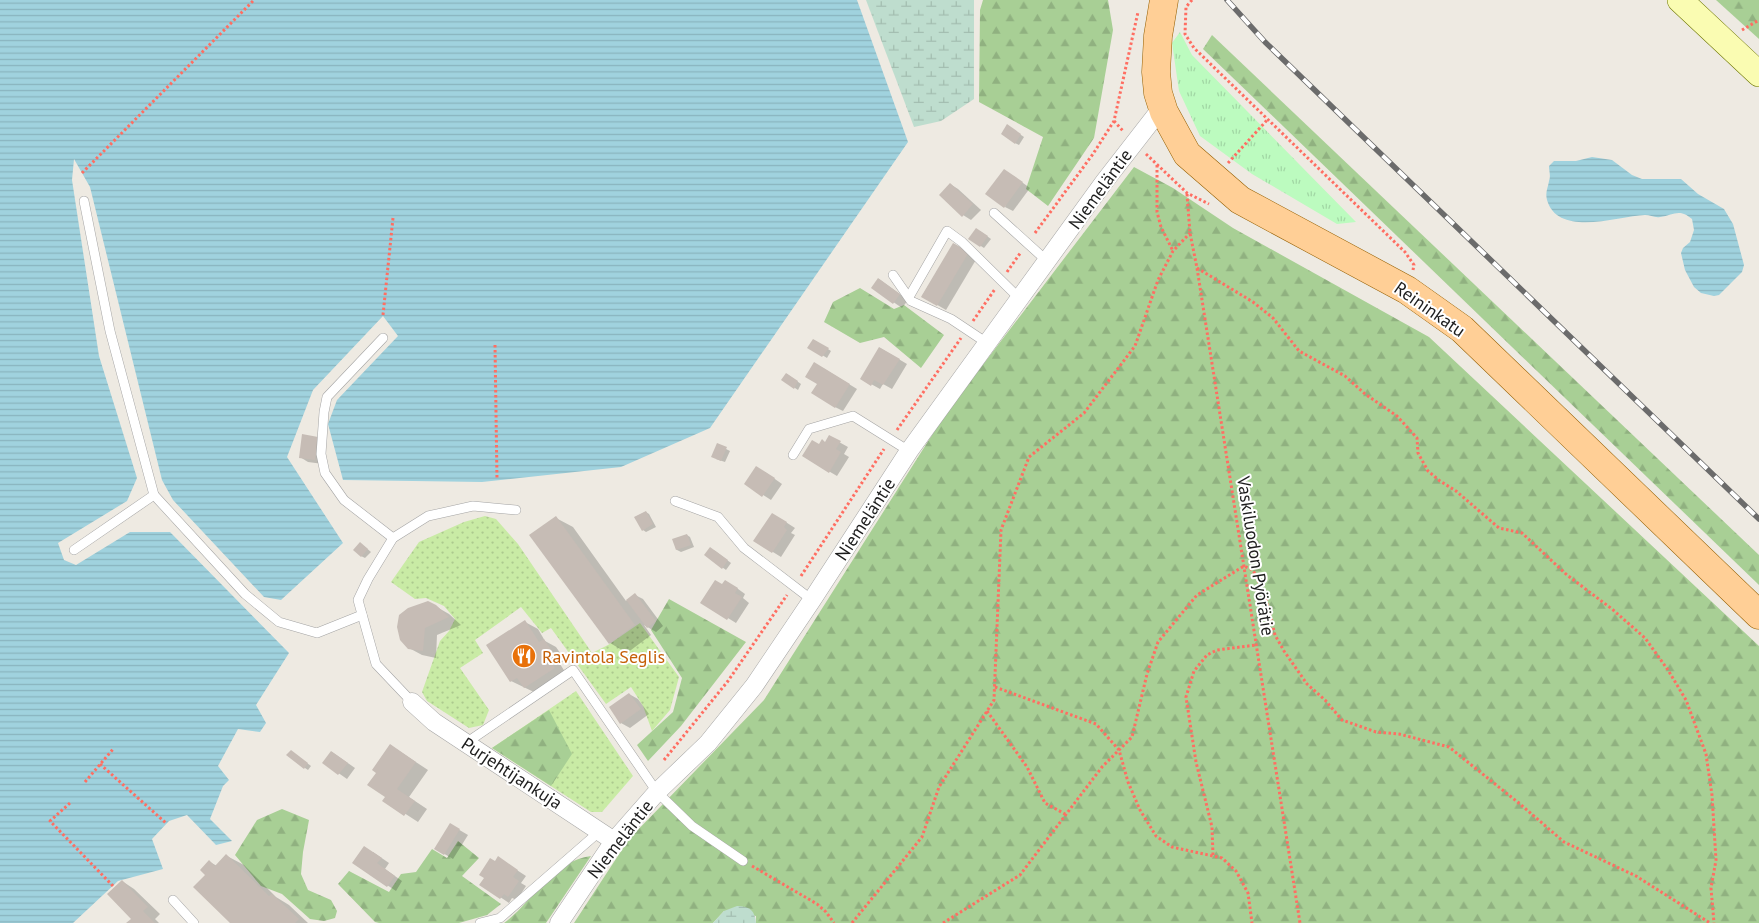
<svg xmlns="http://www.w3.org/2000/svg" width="1759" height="923" font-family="'PT Sans',sans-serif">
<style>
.grass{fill:url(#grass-dots)}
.forest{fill:url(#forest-firs)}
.wetland{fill:url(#wetland-marsh)}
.park{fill:url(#park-tufts)}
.water{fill:url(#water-rules)}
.shadow{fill:#0003}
.building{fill:#c6bcb5}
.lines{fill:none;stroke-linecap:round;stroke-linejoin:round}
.service-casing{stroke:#a4a4a4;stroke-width:10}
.minor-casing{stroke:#a4a4a4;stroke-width:19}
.secondary-casing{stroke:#6d7601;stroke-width:26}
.primary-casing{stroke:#955f00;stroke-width:29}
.path{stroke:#ff6e62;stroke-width:3;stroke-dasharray:2.5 2.5;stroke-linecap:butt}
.service{stroke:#fff;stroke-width:9}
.minor{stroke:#fff;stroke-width:18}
.secondary{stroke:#fafcb2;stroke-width:25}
.primary{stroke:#ffcf96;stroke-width:28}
.rail-casing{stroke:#6b6b6b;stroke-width:5.5}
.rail{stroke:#fff;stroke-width:4;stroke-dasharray:11;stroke-linecap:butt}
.labels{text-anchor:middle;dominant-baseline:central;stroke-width:4;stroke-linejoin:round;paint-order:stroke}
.street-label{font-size:18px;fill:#1d1d1d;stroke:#fff}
.food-label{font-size:18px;fill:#c56008;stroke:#fff;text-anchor:start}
</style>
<defs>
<pattern id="grass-dots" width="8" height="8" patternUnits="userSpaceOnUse" patternTransform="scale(1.25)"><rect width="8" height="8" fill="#c9eba5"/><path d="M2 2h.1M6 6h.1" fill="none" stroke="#acc98e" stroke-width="1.8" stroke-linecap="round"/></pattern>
<pattern id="forest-firs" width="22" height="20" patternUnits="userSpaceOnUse" patternTransform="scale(1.25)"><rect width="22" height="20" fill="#a8cf95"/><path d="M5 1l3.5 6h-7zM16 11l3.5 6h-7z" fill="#90b180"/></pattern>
<pattern id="wetland-marsh" width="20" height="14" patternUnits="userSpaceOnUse" patternTransform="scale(1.25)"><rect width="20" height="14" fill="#beddce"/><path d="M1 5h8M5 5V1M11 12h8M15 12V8" fill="none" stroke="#a3bdb0"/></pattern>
<pattern id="park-tufts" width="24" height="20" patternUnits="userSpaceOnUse" patternTransform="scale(1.25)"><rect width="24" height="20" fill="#bcfbbf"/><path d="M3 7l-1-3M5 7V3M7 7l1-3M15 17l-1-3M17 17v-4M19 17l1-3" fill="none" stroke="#a1d7a4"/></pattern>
<pattern id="water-rules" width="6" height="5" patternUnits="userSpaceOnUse" patternTransform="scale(1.25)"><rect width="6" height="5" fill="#a0d2de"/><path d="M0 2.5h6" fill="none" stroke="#89b4be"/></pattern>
</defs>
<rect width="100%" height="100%" fill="#eeeae2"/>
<g class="grass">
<path d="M485,516L496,519L518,544L592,653L608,645L640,623L679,677L670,710L652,731L643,706L631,687L606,704L551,628L542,633L521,607L475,640L483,653L460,668L489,710L483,725L469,728L427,701L422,692L440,641L449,631L455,619L444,606L426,598L415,599L391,582L419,542L464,522Z"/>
<path d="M576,691L633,776L602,812H591L492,748Z"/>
</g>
<g class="forest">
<path d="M983,0H1108L1113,30L1094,138L1048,206L1026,189L1043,137L979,102L980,10Z"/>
<path d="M1716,0H1759V39Z"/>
<path d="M1212,35L1759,555V585L1203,49Z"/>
<path d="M1134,167L1173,188L1233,228L1429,337L1759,646V923H756V916L724,911L713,923H574L629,839L764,700L946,413Z"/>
<path d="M860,288L894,309L904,305L944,335L921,368L884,337L860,343L824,322L833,302Z"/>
<path d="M669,599L746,642L681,726L648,761L637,745L673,712L682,678L651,630Z"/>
<path d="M549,710L572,754L551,786L492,748Z"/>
<path d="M282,809L309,820L303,852L301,874L308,890L331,900L337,911L335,918L324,921L310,919L282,894L261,886L235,855L257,820Z"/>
<path d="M458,841L479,858L462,876L501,904L487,915L459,923H379L375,922L338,884L349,871L389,892L401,874L416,872L432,849L447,858Z"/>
<path d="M591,856L546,923H504C534,901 552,861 591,856Z"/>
</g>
<g class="wetland">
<path d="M866,0H974V99L941,121L914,127Z"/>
<path d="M737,906C750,906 755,911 756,923H713L724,911Z"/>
</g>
<path class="park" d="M1180,32L1192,55L1356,222L1337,224L1252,174L1200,136L1179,91L1172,43Z"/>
<g class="water">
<path d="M0,0H857L908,142L710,428L621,467L482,482L343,480L328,424L337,400L398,336L383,316L313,390L287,457L343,543L281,600L264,597L173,500L162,480L90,187L74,159L72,180L99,356L137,478L127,501L58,543L64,560L76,565L130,532H170L289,653L256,705L266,723L260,732L238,729L218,766L229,780L223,786L210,819L232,841L216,845L187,815L169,821L152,839L163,869L118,881L73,923H0Z"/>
<path d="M1592,157L1612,160L1632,175L1642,179H1681L1698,194L1724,209L1733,224L1744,265L1742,272L1719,295L1714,296L1701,293L1694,287L1685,270L1681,253L1683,248L1690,242L1694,230L1692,219C1679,208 1674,215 1660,217C1655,218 1650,215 1645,215C1619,216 1558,238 1547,200C1545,192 1548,188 1549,181C1551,176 1549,171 1549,166L1554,161H1576Z"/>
</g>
<g class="shadow">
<path d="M1011,128L1024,137L1019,145L1015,143Z"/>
<path d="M1012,175L1030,188L1013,211L1005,207Z"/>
<path d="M950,184L958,189L981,210L971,220L963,215Z"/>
<path d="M980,231L991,239L984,248L970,239Z"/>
<path d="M954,244L977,258L946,310L922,296Z"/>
<path d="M879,279L908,300L902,308L873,288Z"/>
<path d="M814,340L831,351L827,358L809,347Z"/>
<path d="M880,348L907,364L892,389L883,384L880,389L862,379Z"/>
<path d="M823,368L857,389L843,411L835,407L819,384Z"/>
<path d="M787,374L801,384L798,390L783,380Z"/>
<path d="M830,437L848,447L844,454L849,457L837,476L803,456L826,443Z"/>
<path d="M318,438L323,464L308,462L300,457Z"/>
<path d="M718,445L730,451L725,462L716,459Z"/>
<path d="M765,472L782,484L771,500L746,484Z"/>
<path d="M646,512L649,514L656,527L646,532L643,530Z"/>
<path d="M556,518L573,527L626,601L635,595L643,599L663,626L656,632L644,625L651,635L627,653L610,643Z"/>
<path d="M781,519L795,528L791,533L795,535L781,557L755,541Z"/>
<path d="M687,535L690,537L694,547L681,552L677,550L673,540Z"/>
<path d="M364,546L371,552L365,558L361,556Z"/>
<path d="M714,550L731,563L726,570L722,567Z"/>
<path d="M723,586H734L745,594L743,598L749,603L736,623L702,602Z"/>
<path d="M435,606L449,614L461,625L437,635L436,658L422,655L409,648Z"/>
<path d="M525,622L538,629L545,641L556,647L565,660L560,664L567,675L538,694L511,681Z"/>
<path d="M629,694L638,699L649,714L630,728L621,723Z"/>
<path d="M390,745L428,770L409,797L427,809L418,822L384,800L387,797L378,772Z"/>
<path d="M332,752L355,768L347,779L324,763Z"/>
<path d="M295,754L311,766L308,770L305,768Z"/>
<path d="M451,825L468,835L453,859L436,849Z"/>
<path d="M373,852L389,863L385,869L402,881L396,891L354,863Z"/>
<path d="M227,856L244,865L276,897L289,905L308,923H231L207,875L210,862L217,866Z"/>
<path d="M506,863L526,876L521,883L526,886L517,900L512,898L509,903L481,884Z"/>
<path d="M122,881L134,889L160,914L155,919L159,923H128L132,919Z"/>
</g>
<g class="building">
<path d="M1007,124L1021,134L1015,144L1001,134Z"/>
<path d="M1004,169L1023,182L1004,208L985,194Z"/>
<path d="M950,183L973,204L962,217L939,195Z"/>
<path d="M976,228L988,236L980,247L968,239Z"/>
<path d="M953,243L969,252L937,306L921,297Z"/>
<path d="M878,278L900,294L893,304L871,288Z"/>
<path d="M813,339L829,348L822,357L807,348Z"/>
<path d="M879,347L900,359L883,385L874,380L871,386L860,379Z"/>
<path d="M814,362L850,384L835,408L811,393L817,384L805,377Z"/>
<path d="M786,373L798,381L794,389L781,380Z"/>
<path d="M302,434L318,437L315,460L299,458Z"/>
<path d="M829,435L841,441L836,449L841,452L829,473L802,456L812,440L819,444L822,439L825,442Z"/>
<path d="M717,443L727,447L721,461L711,457Z"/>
<path d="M756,466L775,478L762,497L744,484Z"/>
<path d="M646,511L653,524L642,531L634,517Z"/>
<path d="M772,513L787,522L784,527L787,530L772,553L753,541Z"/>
<path d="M556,516L635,625L609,644L529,535Z"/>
<path d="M687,534L691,545L676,550L672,539Z"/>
<path d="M360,542L368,549L361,557L353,550Z"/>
<path d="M710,547L728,560L722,569L704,555Z"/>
<path d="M715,580L722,584L725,580L738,588L735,593L742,597L727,620L700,603Z"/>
<path d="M635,593L656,621L647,628L626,600Z"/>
<path d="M428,601L436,605L449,617L425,628L423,651L408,649L400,640L397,627L399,615L408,608Z"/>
<path d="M525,620L539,642L544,639L553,653L548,656L555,668L524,688L517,678L510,682L486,645Z"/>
<path d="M629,693L641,709L620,724L609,707Z"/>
<path d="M390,744L416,762L397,789L415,801L404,816L382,801L385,797L367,785L376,773L372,770Z"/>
<path d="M291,750L308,763L304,769L286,755Z"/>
<path d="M331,751L348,763L338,775L322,763Z"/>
<path d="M450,823L460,829L444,855L434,849Z"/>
<path d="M364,846L382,858L377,863L395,876L387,887L352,863Z"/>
<path d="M226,854L269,896L272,894L299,919L295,923H230L193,887L205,875L200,870L209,860L215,866Z"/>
<path d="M498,856L518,870L513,877L519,881L508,897L504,894L500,899L479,885L484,878L479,875L490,858L495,861Z"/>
<path d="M122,880L148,907L143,911L155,923H126L131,919L107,894Z"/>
</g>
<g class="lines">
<g class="service-casing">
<g id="service">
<path d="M84,201L110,331L154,495L245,594L279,622L317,633L362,615"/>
<path d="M994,213L1047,261"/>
<path d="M893,275L911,301L951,319L987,343"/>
<path d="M909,297L947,231L962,242L1020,299"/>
<path d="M383,338L327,397L324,412L321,454L325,473L344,500L393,538"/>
<path d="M793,455L809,429L853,416L909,451"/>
<path d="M675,501L718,517L744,548L812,600"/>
<path d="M74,550L154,495"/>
<path d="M412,702L376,664L358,600L368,579L393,538L428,516L473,506L516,510"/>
<path d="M466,743L573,670L657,792L692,826L743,861"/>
<path d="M173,900L194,923"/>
<path d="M480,923L500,918L600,831"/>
</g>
</g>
<g class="minor-casing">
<g id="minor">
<path d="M412,702L434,722L614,841"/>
<path d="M559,923L614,841L657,792L708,743L754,686L812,600L909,451L1104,182L1163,106"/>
</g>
</g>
<g class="secondary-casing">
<path id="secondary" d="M1680,0L1759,74"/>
</g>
<g class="primary-casing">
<path id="primary" d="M1164,0L1158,36L1156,72L1158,93L1164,112L1187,154L1240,200L1407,290L1462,329L1759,615"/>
</g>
<g class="path">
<path d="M1192,0L1186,7L1185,34L1194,48L1405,252L1414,265L1413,270"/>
<path d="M1742,30L1759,20"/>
<path d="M1114,121L1124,132"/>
<path d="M1146,154L1187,193L1209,204"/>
<path d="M1228,163L1268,119"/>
<path d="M1157,165V212L1161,227L1173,251"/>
<path d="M82,173L254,0"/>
<path d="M1187,194L1190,233L1197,268L1300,923"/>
<path d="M1035,233L1093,154L1114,121L1138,12"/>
<path d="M1197,268L1253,302L1273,318L1299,351L1345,376L1365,394L1397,416L1417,438L1418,453L1428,471L1440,481L1456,491L1499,528L1522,533L1567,575L1612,609L1645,638L1668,670L1686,700L1706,754L1712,795L1716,860L1711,888L1714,923"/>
<path d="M1007,272L1021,252"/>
<path d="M383,315L393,218"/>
<path d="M973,321L995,289"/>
<path d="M495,345L497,480"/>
<path d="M897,430L961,338"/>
<path d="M801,576L884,449"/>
<path d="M995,687L1096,724L1119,750L1128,782L1140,810L1156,836L1172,847L1222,858L1236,871L1248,893L1252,923"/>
<path d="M987,711L1027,767L1045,803L1065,814"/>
<path d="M664,760L728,681L787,595"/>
<path d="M100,764L167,824"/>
<path d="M85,782L114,748"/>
<path d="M70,803L50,821L113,886"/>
<path d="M1213,855L1212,827L1196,762L1186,697L1194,671L1207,655L1217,650L1256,645"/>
<path d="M752,866L817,904L826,912L834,923"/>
<path d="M852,923L922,837L939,787L994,700L1001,530L1029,457L1084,413L1135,346L1158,280L1173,251L1190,233"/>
<path d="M943,923L1020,875L1102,767L1132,737L1147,674L1158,642L1197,595L1244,566L1253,570L1265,595L1275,635L1284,651L1307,684L1325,700L1342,720L1376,732L1399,734L1449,747L1520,804L1564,842L1636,876L1710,923"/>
</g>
<use href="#service" class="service"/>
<use href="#minor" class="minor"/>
<use href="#secondary" class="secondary"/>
<use href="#primary" class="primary"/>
<g class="rail-casing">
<path id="rail" d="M1227,0L1265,42L1759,519"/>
</g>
<use href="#rail" class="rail"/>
</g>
<defs>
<g id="restaurant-disc" transform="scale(1.25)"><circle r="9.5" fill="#e8710a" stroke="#fff"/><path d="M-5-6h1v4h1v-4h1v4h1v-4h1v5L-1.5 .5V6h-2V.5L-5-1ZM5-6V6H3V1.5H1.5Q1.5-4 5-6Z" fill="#fff"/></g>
</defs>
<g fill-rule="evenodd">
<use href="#restaurant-disc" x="524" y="656"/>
</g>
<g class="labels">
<g class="street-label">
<text transform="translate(1100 189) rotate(-54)">Niemeläntie</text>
<text transform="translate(1430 309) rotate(35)">Reininkatu</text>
<text transform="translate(865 519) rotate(-57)">Niemeläntie</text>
<text transform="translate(1256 556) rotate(81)">Vaskiluodon Pyörätie</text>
<text transform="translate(512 773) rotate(33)">Purjehtijankuja</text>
<text transform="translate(620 839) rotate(-52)">Niemeläntie</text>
</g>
<g class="food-label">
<text x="542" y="656">Ravintola Seglis</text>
</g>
</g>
</svg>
